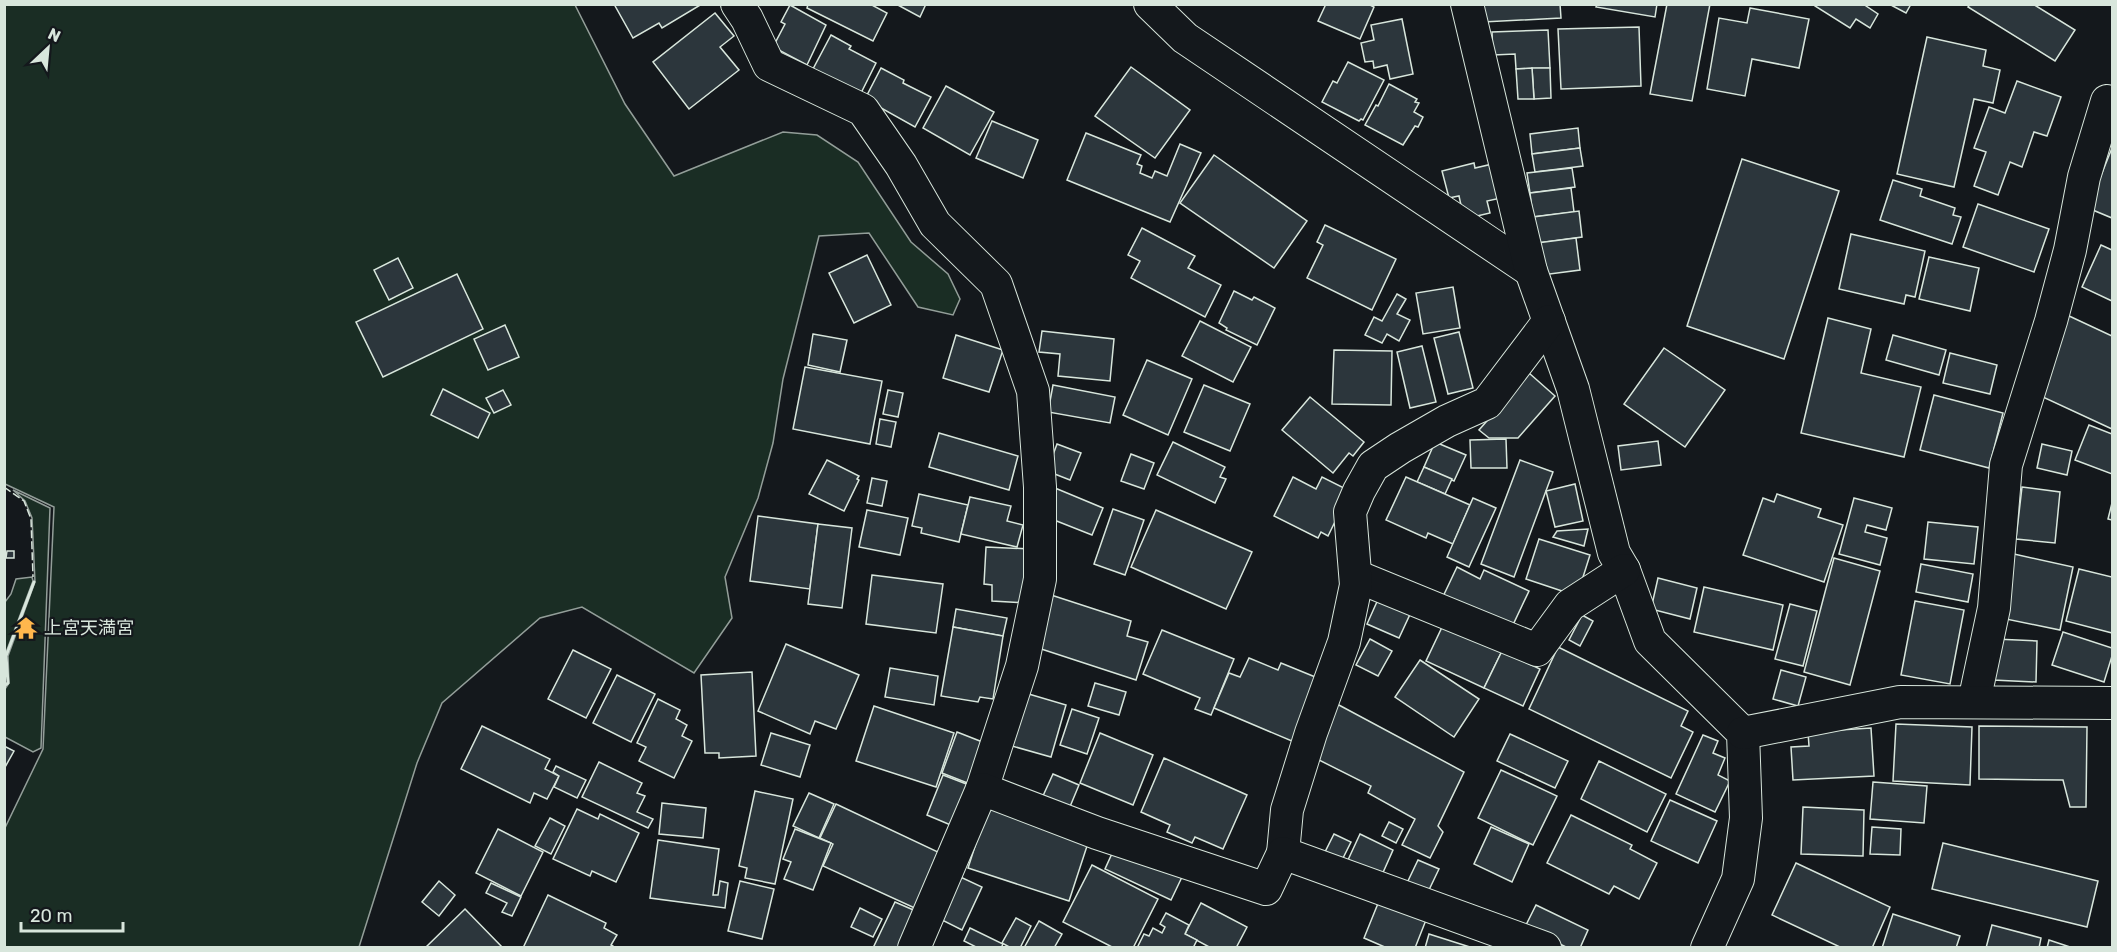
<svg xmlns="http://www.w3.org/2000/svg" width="2117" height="952" font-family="Rubik,'Noto Sans JP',sans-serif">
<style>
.green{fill:#1a2d24;stroke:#939e99;stroke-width:1.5}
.building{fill:#2c363c;stroke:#d8e6dc;stroke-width:1.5}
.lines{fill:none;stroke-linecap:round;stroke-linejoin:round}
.minor-casing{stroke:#d8e6dc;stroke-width:34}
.minor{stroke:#14181c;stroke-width:32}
.fence{stroke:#d8e6dc;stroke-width:1.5;stroke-dasharray:8 3;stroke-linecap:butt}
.wall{stroke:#d8e6dc;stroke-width:3}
.labels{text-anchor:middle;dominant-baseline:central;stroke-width:4.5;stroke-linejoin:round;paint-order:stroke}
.poi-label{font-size:18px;fill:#d8e6dc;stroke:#14181c;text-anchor:start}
</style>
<rect width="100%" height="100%" fill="#14181c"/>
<g class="green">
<path d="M5,5H575L625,104L674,176L783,132L817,135L858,162L911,242L948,274L960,299L953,315L918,307L869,233L819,236L783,379L773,443L758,498L725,577L732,618L694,673L582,607L540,618L442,703L417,763L359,947H5L4,830L43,749L54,507L5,484Z"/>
<path d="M13,490L50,508L41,748L33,752L5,737V689L9,683L8,656L35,582L32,518L25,501Z"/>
<path d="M32,577L33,581L5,655V602L11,594L16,579Z"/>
</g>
<g class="building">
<path d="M614,4H702L662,28L659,23L633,38Z"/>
<path d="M808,4H870L887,13L873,41L807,8Z"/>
<path d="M896,4H926L920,17Z"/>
<path d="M1326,4H1368L1374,7L1360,39L1318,21Z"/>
<path d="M1482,4H1560L1561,18L1483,22Z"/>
<path d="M1597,4H1657L1655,17L1596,7Z"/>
<path d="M1667,4H1710L1692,101L1650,94Z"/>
<path d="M1816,4H1863L1878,14L1870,28L1856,19L1850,28L1815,6Z"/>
<path d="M1889,4H1911L1906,13Z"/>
<path d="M1970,4H2033L2075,30L2055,61L1968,7Z"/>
<path d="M790,5L826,25L807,65L773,47L785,24L781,22Z"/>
<path d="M1750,8L1809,19L1799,68L1752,59L1745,96L1707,89L1719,18L1747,23Z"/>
<path d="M715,13L734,36L720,47L739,70L689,109L653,62Z"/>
<path d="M1402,19L1413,74L1390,79L1387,65L1374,68L1373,61L1365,62L1361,43L1374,40L1371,25Z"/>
<path d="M1639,27L1641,86L1561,89L1558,29Z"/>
<path d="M1548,30L1550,68L1516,69L1515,54L1493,55L1492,32Z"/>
<path d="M831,35L851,46L849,49L876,63L861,93L813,69Z"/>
<path d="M1927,37L1986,50L1983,66L2000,70L1993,103L1974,99L1954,187L1897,174Z"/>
<path d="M1348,62L1384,80L1363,120L1361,119L1359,121L1322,102L1333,81L1337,83Z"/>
<path d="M1131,67L1190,110L1155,158L1095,116Z"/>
<path d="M881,68L904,80L903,83L931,97L915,127L865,99Z"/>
<path d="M1532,68H1550L1551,98L1534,99Z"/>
<path d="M1532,68L1534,99H1518L1516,69Z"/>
<path d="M2017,81L2061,97L2047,136L2034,132L2022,167L2010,162L1998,195L1974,186L1986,152L1974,148L1989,107L2005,113Z"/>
<path d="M1389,84L1417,99L1415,102L1419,103L1414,112L1423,117L1418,127L1415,126L1403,145L1365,125L1376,105L1378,106Z"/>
<path d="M946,86L994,112L970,155L923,128Z"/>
<path d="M992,121L1038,140L1023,178L976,158Z"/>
<path d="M1578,128L1580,148L1532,154L1530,134Z"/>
<path d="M1086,133L1141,155L1137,164L1142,166L1140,173L1152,178L1155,171L1167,176L1180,144L1201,153L1170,222L1067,180Z"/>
<path d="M1580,148L1583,166L1535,172L1532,154Z"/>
<path d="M2112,148V218L2088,208Z"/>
<path d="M1214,155L1307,221L1274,268L1180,203Z"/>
<path d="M1742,159L1839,191L1784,359L1687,326Z"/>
<path d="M1501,162L1510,196L1487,201L1490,213L1464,219L1459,196L1449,198L1442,171L1474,163L1475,168Z"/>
<path d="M1572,168L1575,187L1530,193L1527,173Z"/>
<path d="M1893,180L1922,189L1920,196L1955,208L1953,215L1961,217L1952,244L1880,220Z"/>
<path d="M1571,188L1574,212L1533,217L1530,193Z"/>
<path d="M1978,204L2049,229L2034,272L1963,247Z"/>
<path d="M1579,211L1582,237L1537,243L1533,217Z"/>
<path d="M1325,225L1396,259L1372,310L1307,278L1323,245L1317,242Z"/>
<path d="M1142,228L1195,256L1188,268L1221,285L1205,317L1131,278L1140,261L1128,255Z"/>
<path d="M1851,234L1925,251L1915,297L1906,295L1904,304L1839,289Z"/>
<path d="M1576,238L1580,270L1542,275L1529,244Z"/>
<path d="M2101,245L2112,250V301L2082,287Z"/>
<path d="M867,255L891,305L854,323L829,273Z"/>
<path d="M1929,257L1979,268L1970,311L1919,299Z"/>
<path d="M398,258L413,288L389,300L374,270Z"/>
<path d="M457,274L483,329L383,377L356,322Z"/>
<path d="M1453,287L1460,328L1423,334L1416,293Z"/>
<path d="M1234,291L1252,300L1254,297L1275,308L1257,345L1226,330L1227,328L1219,323Z"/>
<path d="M1397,294L1406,299L1397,314L1410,320L1399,341L1387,334L1382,343L1365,335L1374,317L1382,321Z"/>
<path d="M2067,315L2112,336V429L2032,392Z"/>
<path d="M1828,318L1871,329L1861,373L1921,387L1904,457L1801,433Z"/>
<path d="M1200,321L1251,347L1233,382L1182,356Z"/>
<path d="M505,325L519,357L488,370L474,339Z"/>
<path d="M1042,331L1114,339L1110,381L1058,376L1060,354L1039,352Z"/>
<path d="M1459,332L1473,388L1448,394L1434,338Z"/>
<path d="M813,334L847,340L840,372L808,365Z"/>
<path d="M956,335L1003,350L989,392L943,378Z"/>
<path d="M1893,335L1946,350L1939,375L1886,360Z"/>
<path d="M1422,346L1436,402L1410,408L1397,352Z"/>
<path d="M1664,348L1725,390L1685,447L1624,404Z"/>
<path d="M1334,350L1392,351L1391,405L1332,404Z"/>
<path d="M1950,353L1997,365L1990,394L1943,383Z"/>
<path d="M1147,360L1192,379L1168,435L1123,415Z"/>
<path d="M805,367L882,381L870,444L793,429Z"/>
<path d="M1529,373L1555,396L1518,438H1489L1479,430Z"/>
<path d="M1053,385L1115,397L1110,423L1048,412Z"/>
<path d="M1204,385L1250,404L1230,451L1184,432Z"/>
<path d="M443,389L490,413L478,438L431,415Z"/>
<path d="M503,390L511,405L494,413L486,398Z"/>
<path d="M888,390L903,393L898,417L883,414Z"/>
<path d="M1934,395L2003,413L1989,468L1920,450Z"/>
<path d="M1310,397L1364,442L1353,456L1349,453L1333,473L1282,430Z"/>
<path d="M880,419L896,422L891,447L876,444Z"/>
<path d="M2089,425L2112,434V474L2075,460Z"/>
<path d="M939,433L1018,456L1009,490L929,467Z"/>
<path d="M1506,439L1507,468H1471L1470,440Z"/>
<path d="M1658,441L1661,465L1621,470L1618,446Z"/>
<path d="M1173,442L1225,467L1220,477L1226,479L1215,503L1157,475Z"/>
<path d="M1435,442L1466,455L1454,481L1424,467Z"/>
<path d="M1057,444L1081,453L1070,480L1047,471Z"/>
<path d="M2042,444L2072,451L2067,475L2037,468Z"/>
<path d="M1131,454L1154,463L1144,489L1121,481Z"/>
<path d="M827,460L859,476L857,479L859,480L844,511L809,494Z"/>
<path d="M1520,460L1553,472L1514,577L1481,564Z"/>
<path d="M1424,467L1452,479L1445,494L1417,482Z"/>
<path d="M1293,477L1316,489L1322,477L1350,491L1328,536L1321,532L1318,538L1274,516Z"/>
<path d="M1406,477L1470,505L1453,544L1428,533L1426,538L1386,520Z"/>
<path d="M872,478L887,481L882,506L867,503Z"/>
<path d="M1575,484L1583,521L1555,527L1546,491Z"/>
<path d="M2022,487L2060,492L2055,543L2016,539Z"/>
<path d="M1055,488L1103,508L1092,535L1044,516Z"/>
<path d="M919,494L968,505L959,542L921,533L922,528L912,526Z"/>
<path d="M1777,494L1821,509L1818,517L1843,525L1824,582L1743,555L1763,498L1774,502Z"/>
<path d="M970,497L1011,506L1007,521L1023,525L1017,547L961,534Z"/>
<path d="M1473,498L1496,508L1469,567L1447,557Z"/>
<path d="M1854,498L1892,508L1886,530L1867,525L1865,532L1887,538L1880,565L1839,554Z"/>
<path d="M2112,503V520L2108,519Z"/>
<path d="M1113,509L1144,520L1125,575L1094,564Z"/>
<path d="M867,510L908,518L900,555L859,547Z"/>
<path d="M1156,510L1252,552L1226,609L1131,567Z"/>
<path d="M758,516L818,524L810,589L750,581Z"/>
<path d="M1928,522L1978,527L1974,564L1924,559Z"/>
<path d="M818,524L852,528L842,608L808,604Z"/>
<path d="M1588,529L1584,546L1553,537L1557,531Z"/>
<path d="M1539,539L1590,555L1577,596L1526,579Z"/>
<path d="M986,547L1031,549L1028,603L992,601V585L984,584Z"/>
<path d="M7,551H14V558H6Z"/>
<path d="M2014,554L2073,567L2060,630L2001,618Z"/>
<path d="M1834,558L1880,571L1850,685L1804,672Z"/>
<path d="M1921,564L1973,574L1968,602L1916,592Z"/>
<path d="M1457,567L1480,579L1484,570L1529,591L1511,629L1439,605Z"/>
<path d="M2079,569L2112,577V633L2066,621Z"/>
<path d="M872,575L943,584L936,633L866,624Z"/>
<path d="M1658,578L1697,588L1690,619L1651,609Z"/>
<path d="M1704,587L1783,605L1773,650L1694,632Z"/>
<path d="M1045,593L1131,621L1127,636L1148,642L1136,680L1029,645Z"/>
<path d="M1380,595L1412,610L1399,638L1367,624Z"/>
<path d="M1915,601L1964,610L1950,684L1901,675Z"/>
<path d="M1790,604L1817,611L1803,666L1775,659Z"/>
<path d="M956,609L1007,618L1003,636L953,627Z"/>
<path d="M1582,615L1593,621L1580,646L1569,640Z"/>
<path d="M1444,623L1502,651L1484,688L1426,661Z"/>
<path d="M953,627L1003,636L993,699L980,697L978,702L941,696Z"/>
<path d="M1162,630L1234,659L1211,715L1195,709L1200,698L1143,674Z"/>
<path d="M2063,632L2112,648V656L2104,682L2052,665Z"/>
<path d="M1370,639L1392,651L1378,676L1356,665Z"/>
<path d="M1995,639L2037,641L2036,682L1993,680Z"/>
<path d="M786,644L859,675L836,729L815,721L810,734L758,711Z"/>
<path d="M1558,647L1688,711L1681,726L1693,732L1671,778L1529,709Z"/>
<path d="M573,650L611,669L586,718L548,699Z"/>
<path d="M1502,651L1540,669L1523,706L1484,688Z"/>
<path d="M1249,658L1278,670L1281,663L1325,681L1299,744L1214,708L1229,673L1240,677Z"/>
<path d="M1420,660L1479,699L1454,737L1395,697Z"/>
<path d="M890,668L938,676L934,705L885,697Z"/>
<path d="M1781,670L1806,677L1798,706L1773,699Z"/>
<path d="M752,672L756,756L719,758V753H705L701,675Z"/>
<path d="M617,675L655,694L631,742L593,723Z"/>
<path d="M1095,683L1126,692L1119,715L1088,706Z"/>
<path d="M1022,692L1066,705L1051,757L1012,746Z"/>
<path d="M658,699L680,710L676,719L687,725L682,736L692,741L674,778L639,761L646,747L637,743Z"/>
<path d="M1337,704L1464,772L1438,826L1443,832L1430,858L1402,845L1415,819L1368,793L1371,786L1309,755Z"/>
<path d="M874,706L954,733L936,787L856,761Z"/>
<path d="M1072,709L1099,718L1087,754L1060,745Z"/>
<path d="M1896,724L1972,727L1970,785L1893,781Z"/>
<path d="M482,726L550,759L545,769L559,776L547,799L534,793L530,803L461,769Z"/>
<path d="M1979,726L2087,727L2086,807H2070L2063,780L1979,779Z"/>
<path d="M1871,728L1874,776L1793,780L1791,747L1809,746L1808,732Z"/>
<path d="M957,732L985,743L970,784L942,773Z"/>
<path d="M771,733L810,745L800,777L761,765Z"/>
<path d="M1100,733L1153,755L1133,805L1080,783Z"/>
<path d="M1510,734L1568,761L1555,788L1497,761Z"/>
<path d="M1703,735L1718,741L1713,753L1725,758L1718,775L1730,781L1715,812L1676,794Z"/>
<path d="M4,746L14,751L4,769Z"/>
<path d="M1164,758L1247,795L1223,849L1195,837L1192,843L1167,832L1170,825L1141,812Z"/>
<path d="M1599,761L1666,794L1647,832L1581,799Z"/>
<path d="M599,762L642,783L637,793L645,796L637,812L653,819L648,828L582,797Z"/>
<path d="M556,766L586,780L577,798L554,787L559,776L553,772Z"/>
<path d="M1501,770L1557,796L1533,845L1478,818Z"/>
<path d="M1053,774L1079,785L1069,809L1042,798Z"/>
<path d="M943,775L969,785L953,826L927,815Z"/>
<path d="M1873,782L1927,786L1924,823L1870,819Z"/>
<path d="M755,791L793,799L775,884L745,878L747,868L739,866Z"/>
<path d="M809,793L834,804L819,838L793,826Z"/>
<path d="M1670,800L1717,821L1698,863L1651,841Z"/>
<path d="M662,803L706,808L703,838L659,834Z"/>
<path d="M836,804L938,852L934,861L940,864L919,910L823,866L833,844L820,838Z"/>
<path d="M988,806L1089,840L1069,901L968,868Z"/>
<path d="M1803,807L1864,810L1863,856L1801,854Z"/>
<path d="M577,809L598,819L600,814L639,833L616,882L592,871L590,876L553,859Z"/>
<path d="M1571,815L1632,845L1630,849L1657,863L1639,899L1614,886L1609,894L1547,863Z"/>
<path d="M550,818L565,826L551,854L535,846Z"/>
<path d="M1389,822L1403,829L1396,843L1382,836Z"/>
<path d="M1491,827L1529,844L1512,882L1474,864Z"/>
<path d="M1872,827L1901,829L1900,855L1870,854Z"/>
<path d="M498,829L543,852L521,896L476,873Z"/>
<path d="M795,829L831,843L813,890L784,879L791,862L783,859Z"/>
<path d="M1334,834L1351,842L1342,860L1325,852Z"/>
<path d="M1360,834L1393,850L1381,877L1347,862Z"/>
<path d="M658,840L719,849L713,895H718L720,881L728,883L725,908L650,898Z"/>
<path d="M1943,843L2098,881L2087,927L1932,889Z"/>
<path d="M1115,847L1183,875L1171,900L1105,869Z"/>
<path d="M1418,860L1439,869L1427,894L1406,885Z"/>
<path d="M1796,863L1890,907L1872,948H1842L1772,915Z"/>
<path d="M1092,865L1158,899L1133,948H1114L1063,922Z"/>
<path d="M954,874L982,887L962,930L934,916Z"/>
<path d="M439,881L455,895L439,916L422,902Z"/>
<path d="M740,881L774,889L762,939L728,931Z"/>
<path d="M491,883L521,897L512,916L502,912L507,903L486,893Z"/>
<path d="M548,895L606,923L604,928L617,935L611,945L616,948H523Z"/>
<path d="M1379,901L1426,920L1415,948H1387L1364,938Z"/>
<path d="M895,902L918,912L902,948H873Z"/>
<path d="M1201,903L1247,927L1236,948H1211L1185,934Z"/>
<path d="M1536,905L1588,930L1580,948H1568L1525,927Z"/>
<path d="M860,908L882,919L873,937L851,927Z"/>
<path d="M465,909L503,948H425Z"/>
<path d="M1166,913L1189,925L1185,934L1197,940L1193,948H1137L1144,934L1149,936L1153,928L1162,933L1165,927L1160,924Z"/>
<path d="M1893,914L1960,936L1956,948H1882Z"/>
<path d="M1016,918L1031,926L1020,948H1011L1002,943Z"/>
<path d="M1039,921L1062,934L1054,948H1024Z"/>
<path d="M1992,925L2041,938L2039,948H1986Z"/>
<path d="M970,928L1003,944L1001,948H978L964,941Z"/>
<path d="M1429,934L1473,948H1425Z"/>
<path d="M2049,940L2073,948H2047Z"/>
</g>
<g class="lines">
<g class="minor-casing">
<g id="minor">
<path d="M737,4L747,19L769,65L863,110L901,165L935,224L996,284L1033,391L1040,487V579L1022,666L982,789"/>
<path d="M1150,4L1185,38L1531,271"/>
<path d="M1467,4L1531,271L1573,389L1614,553L1624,570L1650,641L1743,733L1746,818L1738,879L1707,948"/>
<path d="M1356,576L1537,650L1570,605L1624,570"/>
<path d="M1974,702L1994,608L2006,465L2051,321L2070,250L2084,177L2107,101"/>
<path d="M1743,733L1900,702L2112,703"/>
<path d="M1283,853L1287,810L1311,733L1344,642L1356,585L1350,512L1359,491L1373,466L1400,448L1447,421L1487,403L1549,321"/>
<path d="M914,948L982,789L1097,833L1266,889L1283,853L1545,948"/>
</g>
</g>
<use href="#minor" class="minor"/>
<path class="fence" d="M4,487L24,501L31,519L33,577"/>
<path class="wall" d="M4,686L8,683L6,656L34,582"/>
</g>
<defs>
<g id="temple-bare" transform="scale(1.8)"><path d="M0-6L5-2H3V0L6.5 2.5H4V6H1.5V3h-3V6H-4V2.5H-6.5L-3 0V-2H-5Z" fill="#ffb74d" stroke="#14181c" stroke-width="2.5" paint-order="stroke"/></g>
</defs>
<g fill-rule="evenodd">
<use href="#temple-bare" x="26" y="628"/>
</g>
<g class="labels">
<g class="poi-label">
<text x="44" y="628">上宮天満宮</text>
</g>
</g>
<rect width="2117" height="952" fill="none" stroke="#d8e6dc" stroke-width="12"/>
<g transform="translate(48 48) rotate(26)" stroke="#14181c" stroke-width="4.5" paint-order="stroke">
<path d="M0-4.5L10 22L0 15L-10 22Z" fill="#d8e6dc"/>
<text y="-9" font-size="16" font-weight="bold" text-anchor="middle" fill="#d8e6dc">N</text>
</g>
<path d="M21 922v9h102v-9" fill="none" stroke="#d8e6dc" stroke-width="3"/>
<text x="30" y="922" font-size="18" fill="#d8e6dc" stroke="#14181c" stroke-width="4.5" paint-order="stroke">20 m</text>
</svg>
